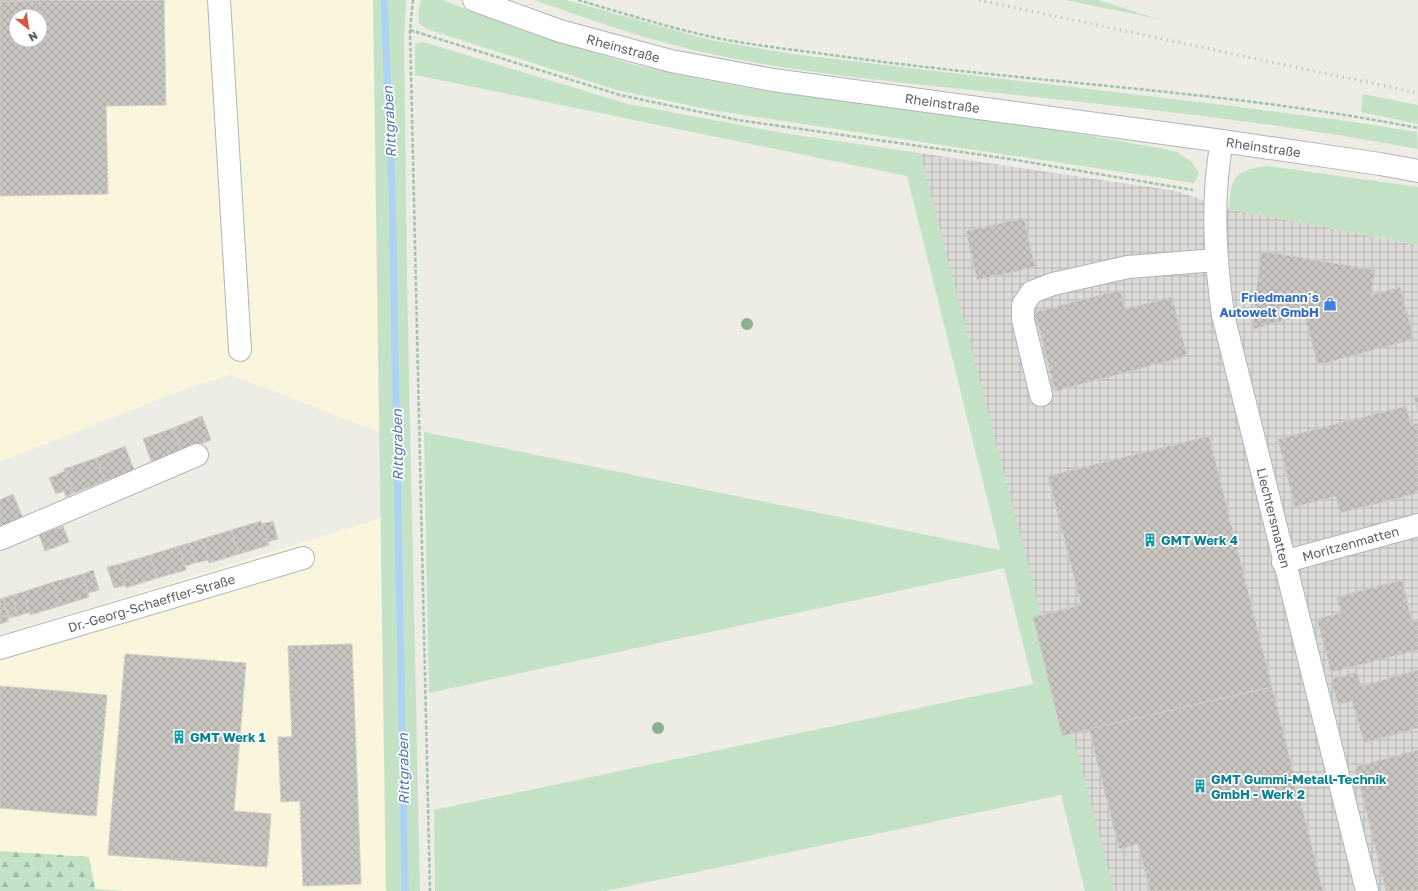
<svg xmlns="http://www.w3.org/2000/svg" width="1418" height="891" font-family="'Golos Text',sans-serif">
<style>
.commercial{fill:#faf5dd;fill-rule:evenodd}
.industrial{fill:url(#industrial-grid)}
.grass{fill:#c4e2c5}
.forest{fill:url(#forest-firs)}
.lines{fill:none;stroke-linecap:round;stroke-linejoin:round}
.stream{stroke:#acd2f6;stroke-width:7}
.building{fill:url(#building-cross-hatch);stroke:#d1cec4;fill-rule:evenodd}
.minor-casing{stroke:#b2b4b8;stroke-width:24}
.path{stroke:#9dc3aa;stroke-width:2.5;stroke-dasharray:4 2;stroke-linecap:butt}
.minor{stroke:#fff;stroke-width:22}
.rail{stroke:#b4b5b5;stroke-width:3;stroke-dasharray:1 5;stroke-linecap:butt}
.tree{fill:#8db18d}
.labels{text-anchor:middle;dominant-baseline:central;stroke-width:3.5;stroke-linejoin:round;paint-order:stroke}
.street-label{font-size:13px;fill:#5c5f63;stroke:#fff}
.shop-label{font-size:13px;font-weight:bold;fill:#366cbe;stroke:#fff;text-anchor:end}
.culture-label{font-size:13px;font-weight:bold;fill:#0d838f;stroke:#fff;text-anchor:start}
.water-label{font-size:14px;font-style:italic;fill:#4e78af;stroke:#fff}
</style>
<defs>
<pattern id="industrial-grid" width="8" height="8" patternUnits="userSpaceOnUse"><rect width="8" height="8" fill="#dcdbd7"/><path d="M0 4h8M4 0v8" fill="none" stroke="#b6b5b2"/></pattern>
<pattern id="forest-firs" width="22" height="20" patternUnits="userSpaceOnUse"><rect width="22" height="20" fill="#c4e2c5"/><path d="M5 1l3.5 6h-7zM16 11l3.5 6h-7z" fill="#a2baa4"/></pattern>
<pattern id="building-cross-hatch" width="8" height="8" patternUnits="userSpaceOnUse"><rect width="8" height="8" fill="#c9c6c1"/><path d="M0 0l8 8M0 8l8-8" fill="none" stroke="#a6a4a0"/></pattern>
</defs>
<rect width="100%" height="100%" fill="#edece5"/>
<g class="commercial">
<path d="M0,0H373L379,432L231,375L182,390L0,462ZM16,16H40V40H16Z"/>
<path d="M381,518L386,891H0V635Z"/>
</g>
<path class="industrial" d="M920,153L1176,191L1229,209L1418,245V891H1112Z"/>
<g class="grass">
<path d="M373,0H406L404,37L407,281L420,891H386Z"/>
<path d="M421,0H442L528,32L631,64L685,76L753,89L1028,125L1154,147L1177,152L1191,161L1199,173L1194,183L711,110L617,90L427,29L419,23L418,13Z"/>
<path d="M534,0H566L710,40L792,54L1216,104L1354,122L1417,132L1418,149C1276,122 1132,107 988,92C897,82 805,74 716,55C653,42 594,21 534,0Z"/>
<path d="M1066,0H1098L1158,19Z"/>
<path d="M423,42L628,104L782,133L920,153L1114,891H1085L1061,795L606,891H435L434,810L1033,684L1004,568L429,693L424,432L1000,550L907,176L415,75V44Z"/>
<path d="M1363,94L1418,105V124L1361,112Z"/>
<path d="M1269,166L1418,187V245L1229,209C1230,176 1237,169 1269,166Z"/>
</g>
<path class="forest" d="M0,851L89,857L95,889L123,891H0Z"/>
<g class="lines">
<path class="stream" d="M384,0L392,187L405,891"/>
</g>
<g class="building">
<path d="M0,0H44V1L0,2Z"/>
<path d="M44,0H164L166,105L106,106L108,194L0,196V2ZM16,16H40V40H16Z"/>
<path d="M1024,218L1035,267L977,280L966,231Z"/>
<path d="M1261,251L1375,270L1371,295L1400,287L1414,339L1318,365L1304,314L1252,330Z"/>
<path d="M1120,290L1125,309L1172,297L1187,356L1055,391L1035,312Z"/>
<path d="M1418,396V411L1414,397Z"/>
<path d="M1406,406L1411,425L1418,423V493L1340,513L1336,496L1295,507L1278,439Z"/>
<path d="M202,416L211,440L182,451L173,428Z"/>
<path d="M173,428L182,451L152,463L143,439Z"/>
<path d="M1209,436L1272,687L1062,736L1033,617L1081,605L1048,476Z"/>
<path d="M125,446L134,470L105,481L96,458Z"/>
<path d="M96,458L105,481L74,493L64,469Z"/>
<path d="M65,471L74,493L66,497L64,491L56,494L49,478Z"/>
<path d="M13,494L23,518L0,527V500Z"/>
<path d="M261,521L269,545L239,554L231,530Z"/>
<path d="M273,521L278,539L268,542L262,524Z"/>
<path d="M63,526L69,542L45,551L39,535Z"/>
<path d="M231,530L239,554L209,563L202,539Z"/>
<path d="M202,539L208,560L195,563L190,543Z"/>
<path d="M190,543L195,563L185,566L179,546Z"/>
<path d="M179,546L186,570L157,578L150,555Z"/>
<path d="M150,555L157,578L126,588L120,564Z"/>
<path d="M120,564L126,585L114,588L107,567Z"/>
<path d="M93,570L99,590L88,593L83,574Z"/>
<path d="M83,574L89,597L60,606L53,582Z"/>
<path d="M1402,580L1412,621L1418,620V650L1331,672L1317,619L1341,613L1337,597Z"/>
<path d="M53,582L60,606L30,615L23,592Z"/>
<path d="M23,592L30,612L18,616L12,595Z"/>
<path d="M12,595L18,616L9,618L3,598Z"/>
<path d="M3,598L9,621L0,624V599Z"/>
<path d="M352,644L361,884L303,886L300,801L281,802L278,737H292L288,646Z"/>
<path d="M125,654L246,663L234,811L271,814L267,867L108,855Z"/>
<path d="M1418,670V728L1364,743L1352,701L1338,705L1331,679L1357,672L1361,686Z"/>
<path d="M0,686L107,695L96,816L0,808Z"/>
<path d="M1272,687L1323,891H1150L1138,844L1119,849L1089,729Z"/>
<path d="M1418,750V891H1386L1355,767Z"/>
</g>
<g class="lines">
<g class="minor-casing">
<g id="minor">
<path d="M219,0L240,350"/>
<path id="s1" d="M474,0L560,31L671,61L773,80L1222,141L1380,164L1418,171"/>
<path id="s2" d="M1222,141C1211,199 1215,257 1223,315L1367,891"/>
<path d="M1041,395L1023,320V305L1032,292L1053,284L1128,267L1216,260"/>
<path d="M0,539L197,455"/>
<path id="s3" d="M1283,562L1418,525"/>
<path id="s4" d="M0,648L303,558"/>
</g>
</g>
<g class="path">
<path d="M413,0L410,30L430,891"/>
<path d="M578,0C626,14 673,29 722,39C758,46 796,50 832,55C1027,83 1225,90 1418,128"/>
<path d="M410,30L620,95L738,120L1010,159L1193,190"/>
</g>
<use href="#minor" class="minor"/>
<path class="rail" d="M979,0L1418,93"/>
</g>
<g class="tree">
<circle cx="747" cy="324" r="6"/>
<circle cx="658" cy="728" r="6"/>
</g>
<defs>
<g id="shop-bare" transform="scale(1.08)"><path d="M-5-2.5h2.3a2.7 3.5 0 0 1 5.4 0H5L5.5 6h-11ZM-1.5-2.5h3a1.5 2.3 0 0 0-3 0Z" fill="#3f7fe0" stroke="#fff" stroke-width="2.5" paint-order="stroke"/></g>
<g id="building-bare" transform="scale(1.08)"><path d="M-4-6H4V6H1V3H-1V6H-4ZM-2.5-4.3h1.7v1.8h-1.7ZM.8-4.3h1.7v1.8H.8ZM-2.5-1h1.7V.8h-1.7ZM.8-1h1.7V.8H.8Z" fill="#0f9aa8" stroke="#fff" stroke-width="2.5" paint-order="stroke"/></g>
</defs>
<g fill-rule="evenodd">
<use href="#shop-bare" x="1330" y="304"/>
<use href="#building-bare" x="1150" y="540"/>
<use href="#building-bare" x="179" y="737"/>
<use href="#building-bare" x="1200" y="786"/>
</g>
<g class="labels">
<g class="street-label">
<text stroke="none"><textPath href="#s1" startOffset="157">Rheinstraße</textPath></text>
<text stroke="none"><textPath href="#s1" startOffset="481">Rheinstraße</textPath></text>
<text stroke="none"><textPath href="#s1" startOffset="805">Rheinstraße</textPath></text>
<text stroke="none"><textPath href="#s2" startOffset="384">Liechtersmatten</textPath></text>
<text stroke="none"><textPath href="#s3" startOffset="70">Moritzenmatten</textPath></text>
<text stroke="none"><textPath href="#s4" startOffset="158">Dr.-Georg-Schaeffler-Straße</textPath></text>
</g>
<g class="shop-label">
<text x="1319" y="297">Friedmann´s<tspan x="1319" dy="15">Autowelt GmbH</tspan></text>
</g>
<g class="culture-label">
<text x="1161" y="540">GMT Werk 4</text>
<text x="190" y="737">GMT Werk 1</text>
<text x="1211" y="779">GMT Gummi-Metall-Technik<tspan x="1211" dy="15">GmbH - Werk 2</tspan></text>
</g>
<g class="water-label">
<text transform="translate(389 122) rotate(-93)">Rittgraben</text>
<text transform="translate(397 445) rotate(-91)">Rittgraben</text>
<text transform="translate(403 769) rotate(-91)">Rittgraben</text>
</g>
</g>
<g transform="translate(28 28) rotate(150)"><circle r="19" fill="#ffffff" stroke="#bebfc1"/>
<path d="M0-3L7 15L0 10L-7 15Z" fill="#d75541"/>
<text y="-6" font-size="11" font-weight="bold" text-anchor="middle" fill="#5c5f63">N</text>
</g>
</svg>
